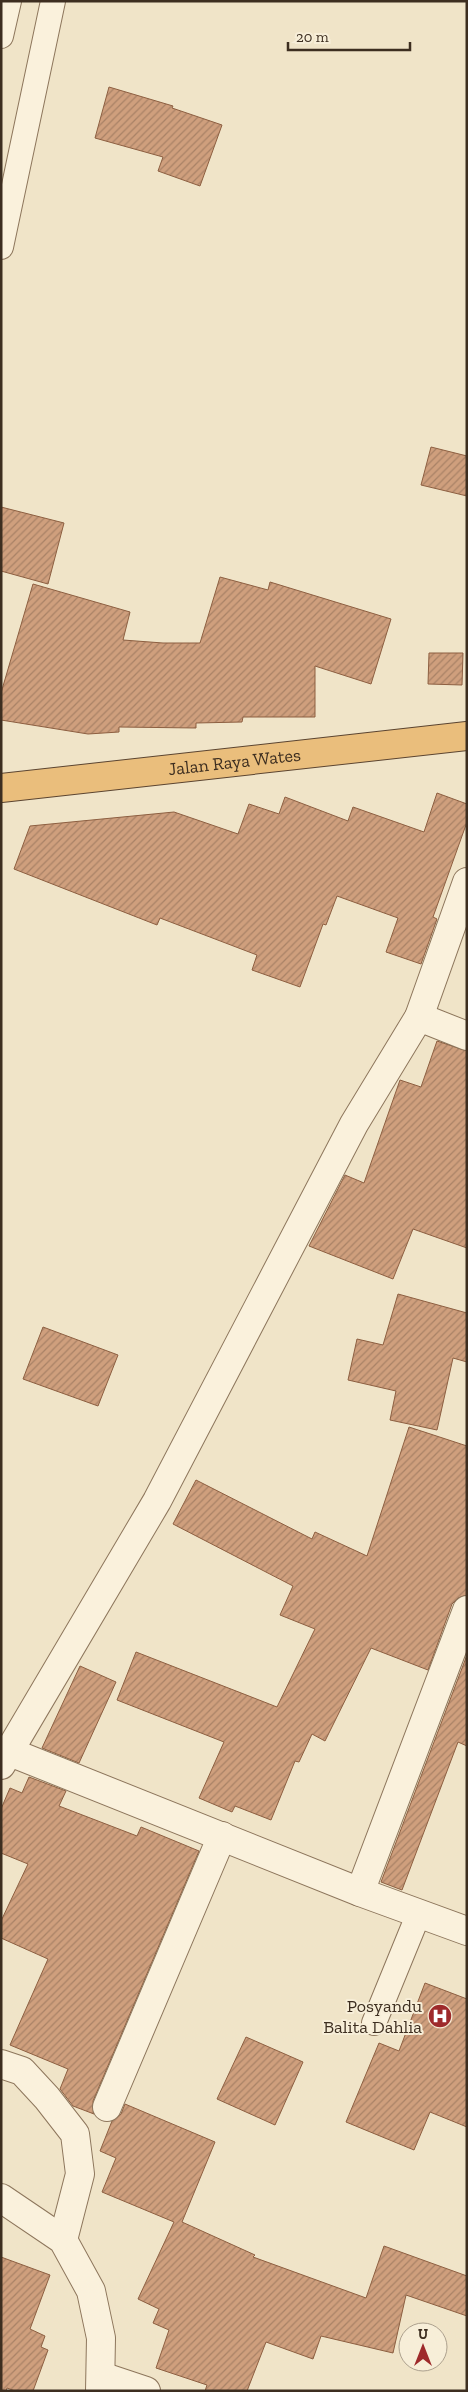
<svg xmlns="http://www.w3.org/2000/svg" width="468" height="2392" font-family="'Zilla Slab',serif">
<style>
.building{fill:url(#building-hatch);stroke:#8d5f41}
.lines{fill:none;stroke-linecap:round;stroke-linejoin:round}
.service-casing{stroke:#8d765c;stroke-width:26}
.minor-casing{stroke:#8d765c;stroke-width:30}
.trunk-casing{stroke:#5b4430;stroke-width:30}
.service{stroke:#faf1dc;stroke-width:24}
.minor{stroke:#faf1dc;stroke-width:28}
.trunk{stroke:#eabe7c;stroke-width:28}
.labels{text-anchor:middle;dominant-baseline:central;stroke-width:4;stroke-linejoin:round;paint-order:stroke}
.street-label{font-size:18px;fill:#3d2e20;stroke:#f7eed8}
.poi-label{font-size:18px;fill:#3d2e20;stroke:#f7eed8;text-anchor:end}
</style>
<defs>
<pattern id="building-hatch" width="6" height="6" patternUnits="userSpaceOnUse" patternTransform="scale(1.25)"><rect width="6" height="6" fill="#cf9f7d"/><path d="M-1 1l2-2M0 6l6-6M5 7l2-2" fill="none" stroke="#a98266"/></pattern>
</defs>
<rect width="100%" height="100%" fill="#f0e4c8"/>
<g class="building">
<path d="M109,87L173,106L172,108L222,125L200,186L158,171L163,157L95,138Z"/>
<path d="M431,447L467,456V496L421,485Z"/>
<path d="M1,507L64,523L48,584L1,571Z"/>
<path d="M220,577L268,590L270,582L391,619L371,684L315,666V717H243L242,722L196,723V728L119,727V732L88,734L1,720V693L33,584L130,612L123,640L163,643H200Z"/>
<path d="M429,653H463L462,685L428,684Z"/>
<path d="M437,793L467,804V822L433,917L437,919L421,964L386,952L398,918L337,896L326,925L323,924L300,987L252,970L257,955L160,918L157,925L14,869L30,826L174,812L238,834L249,804L279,814L285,797L348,821L353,807L424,832Z"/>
<path d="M437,1041L467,1051V1248L413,1229L393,1279L309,1246L345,1175L364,1183L400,1080L421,1087Z"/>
<path d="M398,1294L467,1313V1362L453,1358L437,1430L390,1420L396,1391L348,1380L357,1339L383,1345Z"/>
<path d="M43,1327L118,1355L98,1406L23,1379Z"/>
<path d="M409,1427L467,1446V1595L458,1598L452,1604L428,1670L371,1648L325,1741L312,1734L299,1762L295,1761L271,1820L235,1806L232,1812L199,1798L224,1742L117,1700L136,1652L277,1707L315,1629L280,1615L293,1586L173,1524L196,1480L312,1539L315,1532L367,1556Z"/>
<path d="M467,1655V1746L458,1742L402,1890L381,1882Z"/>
<path d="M80,1666L116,1682L79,1763L42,1748Z"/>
<path d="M29,1777L66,1791L59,1806L137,1836L141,1827L199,1851L93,2101L94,2114L73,2106L60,2089L68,2069L10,2045L48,1959L1,1938V1921L28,1864L1,1853V1809L10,1788L22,1793Z"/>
<path d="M425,1983L467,1999V2127L430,2112L414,2150L346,2122L379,2043L399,2051Z"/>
<path d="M246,2037L303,2062L275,2125L217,2099Z"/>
<path d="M125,2104L215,2142L182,2222L255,2255L253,2257L366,2298L384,2246L467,2276V2316L406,2295L393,2353L321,2336L313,2359L266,2342L247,2391H205L207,2385L156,2368L169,2330L153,2323L159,2309L138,2299L174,2222L102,2192L116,2158L100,2151L112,2121L121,2114Z"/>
<path d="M1,2257L50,2275L30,2329L45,2336L41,2347L48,2350L33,2391H15L7,2388L6,2391H1Z"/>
</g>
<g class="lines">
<g class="service-casing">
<g id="service">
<path d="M1,36L9,1"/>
<path d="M1,247L53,1"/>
<path d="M374,2023L419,1913"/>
</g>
</g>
<g class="minor-casing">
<g id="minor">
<path d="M419,1017L467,1036"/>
<path d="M10,1752L360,1892L467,1931"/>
<path d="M1,1765L157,1501L354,1124L419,1017L467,882"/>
<path d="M360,1892L467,1610"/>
<path d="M1,2064L22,2071L47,2098L75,2134L80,2174L63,2240"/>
<path d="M107,2107L222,1836"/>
<path d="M1,2198L63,2240L91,2291L101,2338L100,2391"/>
<path d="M101,2376L146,2391"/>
</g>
</g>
<g class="trunk-casing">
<g id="trunk">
<path id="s1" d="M1,788L467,736"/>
</g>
</g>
<use href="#service" class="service"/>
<use href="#minor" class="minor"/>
<use href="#trunk" class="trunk"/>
</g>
<defs>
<g id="hospital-disc" transform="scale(1.25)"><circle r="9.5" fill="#9e2a2b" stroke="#f7eed8"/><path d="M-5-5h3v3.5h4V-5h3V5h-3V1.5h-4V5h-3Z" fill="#fff"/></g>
</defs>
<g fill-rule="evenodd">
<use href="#hospital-disc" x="440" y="2016"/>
</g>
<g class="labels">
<g class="street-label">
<text stroke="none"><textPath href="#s1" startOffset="235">Jalan Raya Wates</textPath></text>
</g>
<g class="poi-label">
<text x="422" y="2006">Posyandu<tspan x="422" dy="21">Balita Dahlia</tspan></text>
</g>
</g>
<rect width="468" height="2392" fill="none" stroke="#3d2e20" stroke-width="5"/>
<g transform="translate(423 2347)"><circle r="24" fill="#f7eed8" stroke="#ada18e"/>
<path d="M0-4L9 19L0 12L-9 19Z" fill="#9e2a2b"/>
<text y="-8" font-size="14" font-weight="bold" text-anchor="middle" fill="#3d2e20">U</text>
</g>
<path d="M288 42v8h122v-8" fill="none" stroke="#3d2e20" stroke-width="2.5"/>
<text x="296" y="42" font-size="15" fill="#3d2e20" stroke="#f7eed8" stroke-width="4" paint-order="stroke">20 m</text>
</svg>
